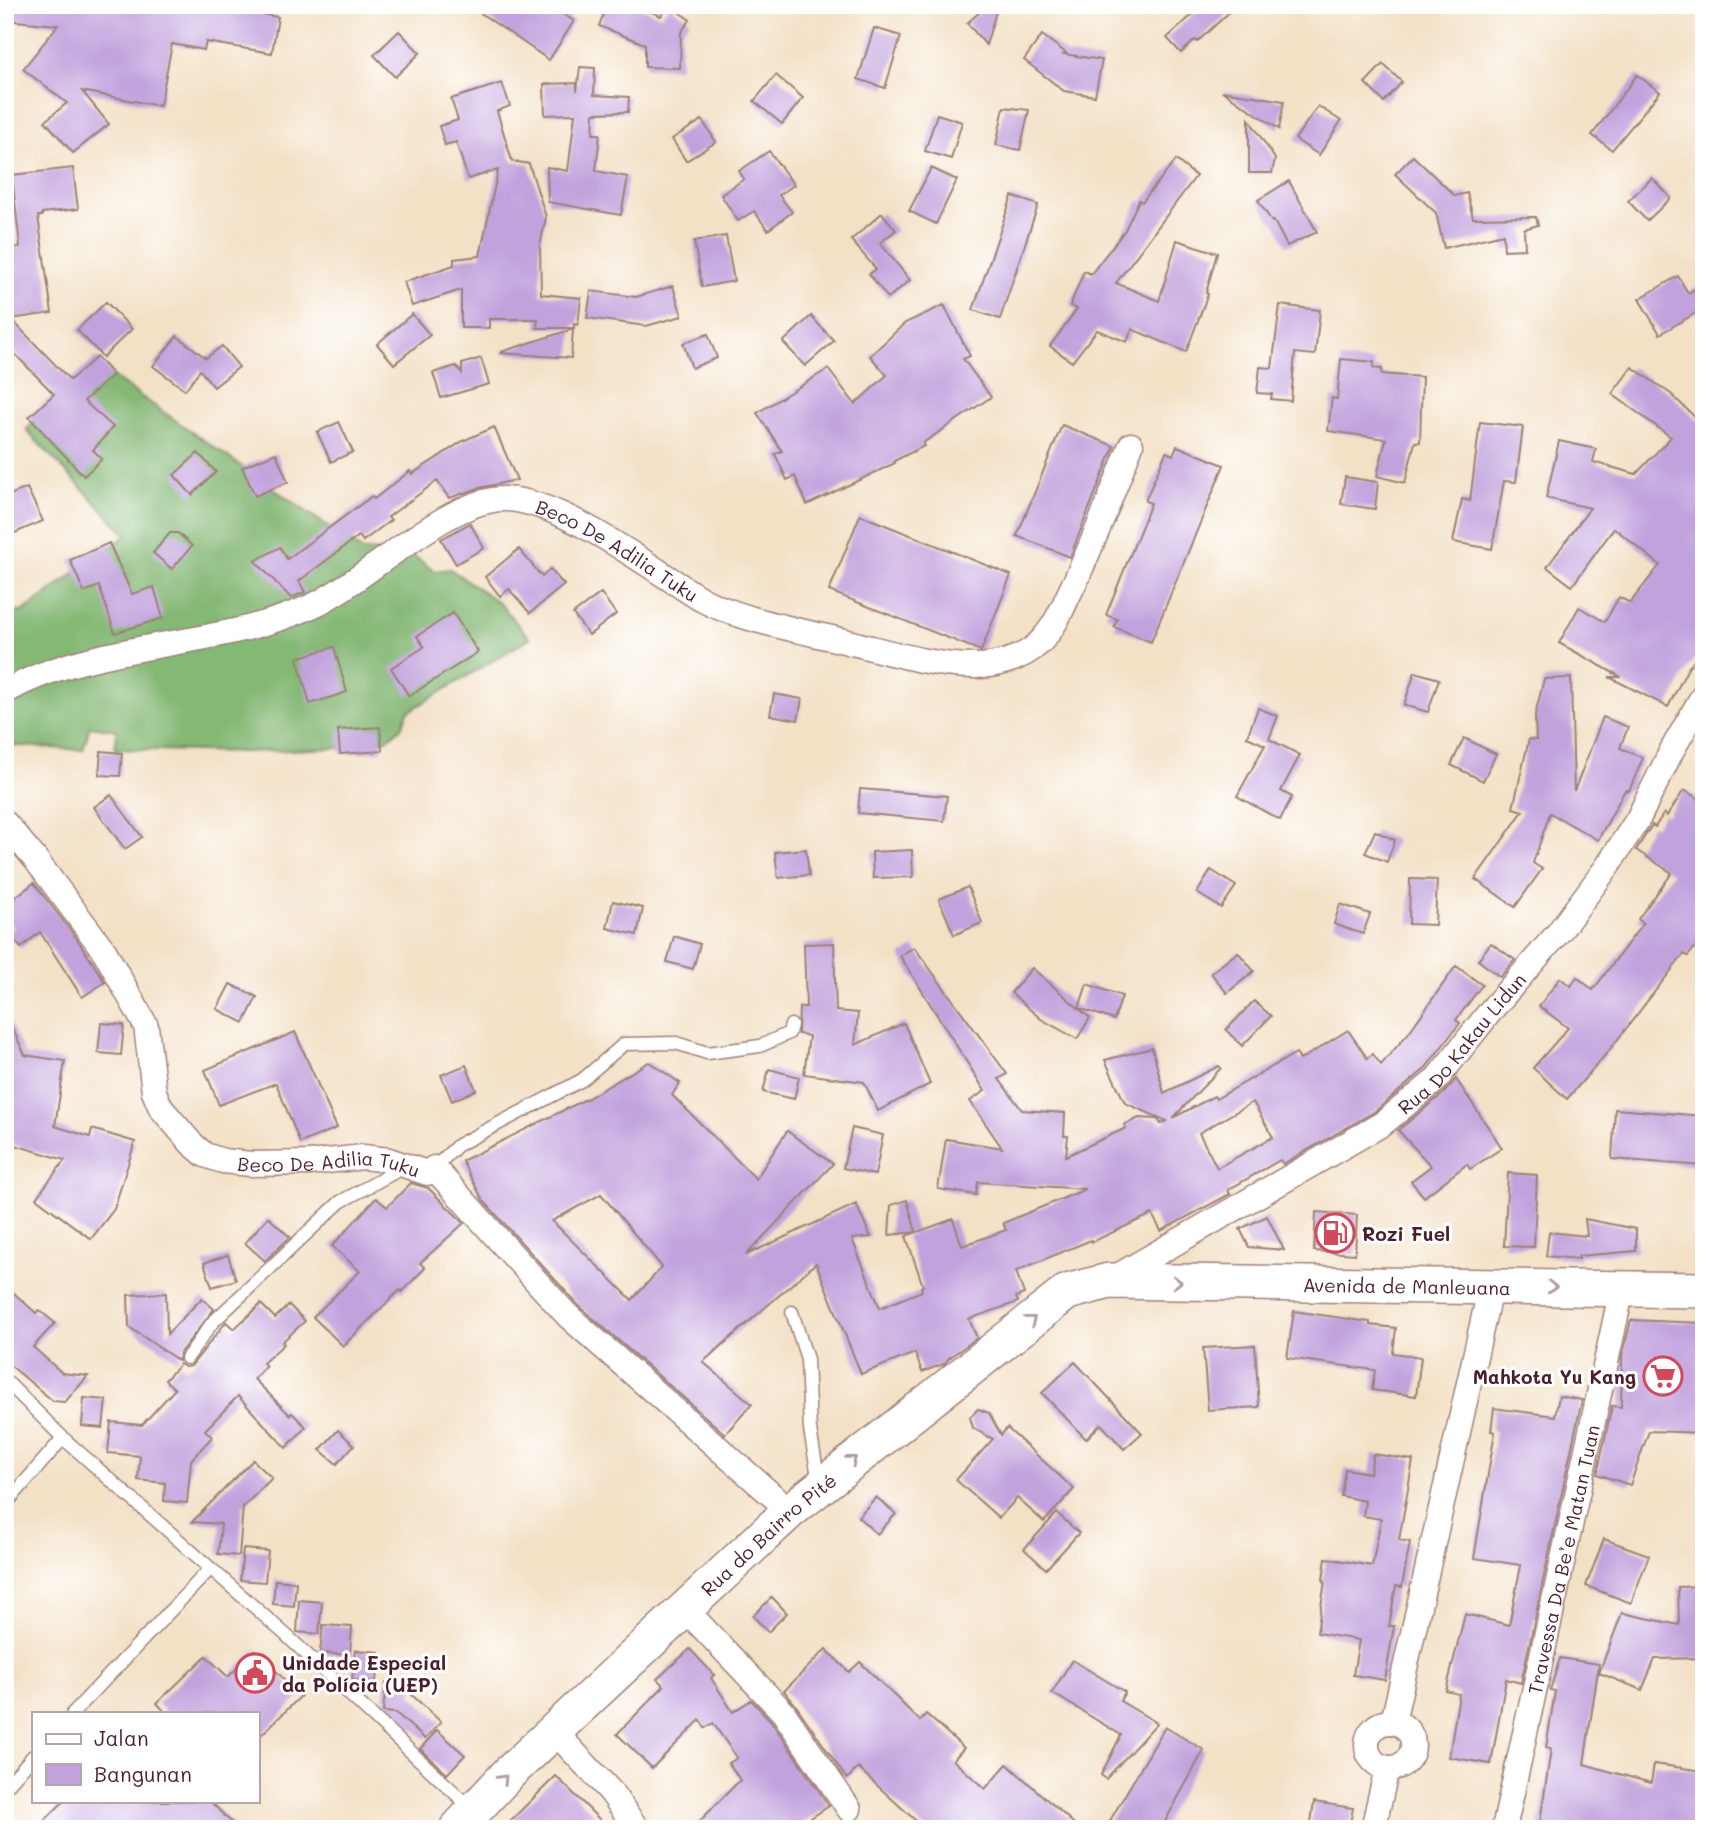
<svg xmlns="http://www.w3.org/2000/svg" width="1709" height="1834" font-family="Mali,sans-serif">
<style>
.forest{fill:#84b874;stroke:#676c50;stroke-width:2}
.building{fill:#c1a2dd;fill-rule:evenodd}
.lines{fill:none;stroke-linecap:round;stroke-linejoin:round}
.lane-casing{stroke:#9e8078;stroke-width:15}
.street-casing{stroke:#9e8078;stroke-width:27}
.secondary-casing{stroke:#9e8078;stroke-width:38}
.lane{stroke:#fff;stroke-width:12}
.street{stroke:#fff;stroke-width:24}
.secondary{stroke:#fff;stroke-width:35}
.oneway{stroke:#ae9aa0}
.labels{text-anchor:middle;dominant-baseline:central;stroke-width:6;stroke-linejoin:round;paint-order:stroke}
.street-label{font-size:19px;fill:#4a1f2b;stroke:#fff}
.poi-label{font-size:19px;font-weight:bold;fill:#4a1f2b;stroke:#fff;text-anchor:start}
</style>
<rect width="100%" height="100%" fill="#fff"/>
<filter id="ink" filterUnits="userSpaceOnUse"><feTurbulence type="fractalNoise" baseFrequency=".0143" numOctaves="2"/><feDisplacementMap in="SourceGraphic" scale="14" xChannelSelector="R" yChannelSelector="G"/><feConvolveMatrix kernelMatrix="1 2 1 2 8 2 1 2 1" color-interpolation-filters="sRGB"/></filter>
<filter id="wash" filterUnits="userSpaceOnUse"><feTurbulence type="fractalNoise" baseFrequency=".00686" numOctaves="4" result="noise"/><feDisplacementMap in="SourceGraphic" scale="28" xChannelSelector="R" yChannelSelector="G"/><feGaussianBlur stdDeviation="1.57" result="paint"/><feColorMatrix in="noise" values="0 0 0 0 0 0 0 0 0 0 0 0 0 0 0 0 0 1.4 0 .05"/><feComposite in="paint" operator="in"/></filter>
<g filter="url(#wash)">
<rect width="100%" height="100%" fill="#f3e1c6"/>
<path class="forest" d="M97,366L363,551L411,554L434,571L450,569L498,602L530,638L408,712L402,727L389,738L359,747L245,752L115,749L117,730L90,726L83,750L5,745V610L22,612L127,535L26,430Z"/>
<g id="blocks">
<g class="building">
<path d="M5,5H206L278,17L272,53L206,42L204,50L172,44L160,106L82,91L109,124L73,153L45,121L67,103L23,69L58,25L5,20Z"/>
<path d="M469,5H549L574,21L549,60Z"/>
<path d="M607,5H634L661,16L669,5L690,20L681,32L680,68L645,67V44L599,26Z"/>
<path d="M988,5H998L986,45L967,23Z"/>
<path d="M1203,5H1237L1197,42L1195,40L1181,53L1167,38Z"/>
<path d="M874,28L901,36L885,88L858,79Z"/>
<path d="M399,31L420,53L395,77L374,55Z"/>
<path d="M1042,35L1066,53L1064,54L1102,60L1095,96L1064,91L1024,60Z"/>
<path d="M1383,64L1402,82L1384,102L1365,83Z"/>
<path d="M580,67L595,68L594,95L629,97L628,112L594,113L593,134H600L596,171L628,177L621,215L548,202L547,167L568,171L575,114L545,115L544,84L577,83V91Z"/>
<path d="M776,75L803,98L782,124L754,101Z"/>
<path d="M1637,75L1660,92L1612,150L1592,135Z"/>
<path d="M502,83L510,106L497,111L512,161L529,164L546,217L540,246L541,294L581,298L578,325L574,324V328H537L538,319H489V328H461V290L412,306L404,282L454,265V259L480,256L498,170L468,179L456,142L445,145L439,126L458,120L451,99Z"/>
<path d="M1222,91L1284,101L1279,129Z"/>
<path d="M1318,106L1341,121L1319,155L1295,139Z"/>
<path d="M1004,107L1029,110L1020,150L996,145Z"/>
<path d="M937,114L962,122L951,159L925,151Z"/>
<path d="M1249,119L1275,159L1272,173H1249Z"/>
<path d="M702,120L716,142L686,161L672,139Z"/>
<path d="M769,151L794,185L779,195L792,212L768,230L754,211L738,221L721,195L744,179L739,171Z"/>
<path d="M1413,156L1455,196L1467,193L1473,218L1536,217L1538,225L1524,229L1525,249L1504,250L1503,234L1444,248L1436,213L1395,174Z"/>
<path d="M1176,160L1196,176L1116,283L1159,301L1177,240L1217,253L1206,293L1208,294L1186,352L1132,329L1127,342L1097,330L1072,362L1050,346L1077,309L1070,306L1084,271L1091,274L1125,230L1139,200L1142,202Z"/>
<path d="M73,168L78,209L42,213V216H38L52,313L11,319L70,380L97,357L113,375L84,401L113,427L93,450L102,459L84,476L29,417L54,394L5,344V249L20,247L12,175Z"/>
<path d="M931,168L957,180L936,224L909,211Z"/>
<path d="M1652,178L1671,198L1647,221L1628,201Z"/>
<path d="M1289,181L1317,232L1287,246L1274,221L1272,222L1258,200Z"/>
<path d="M1012,196L1038,205L1000,319L973,310Z"/>
<path d="M882,213L896,230L880,243L910,280L888,298L869,274L876,269L851,240Z"/>
<path d="M726,236L734,281L702,287L694,241Z"/>
<path d="M1678,276L1688,293L1704,283V308L1660,334L1639,299Z"/>
<path d="M673,286L682,316L646,326L587,318L591,291L636,297Z"/>
<path d="M106,302L132,329L103,357L77,330Z"/>
<path d="M944,305L970,356L963,359L991,397L923,443L924,446L894,461L895,463L807,505L795,476L787,480L775,454L782,451L757,413L828,369L855,404L887,375L870,356L905,323Z"/>
<path d="M1280,305L1320,310L1315,355L1295,353L1291,401L1271,399L1272,394L1257,393L1260,367L1272,368Z"/>
<path d="M412,314L430,335L394,364L377,344Z"/>
<path d="M811,316L834,341L805,366L783,342Z"/>
<path d="M573,329L571,358L501,353V352Z"/>
<path d="M708,334L717,358L692,368L683,343Z"/>
<path d="M177,336L206,358L222,346L239,367L214,387L200,370L185,390L153,366Z"/>
<path d="M481,358L489,384L441,398L433,373L456,366L462,373V364Z"/>
<path d="M1341,359L1374,362L1373,368L1382,369L1381,374L1422,377L1420,442H1415L1405,483L1377,476L1386,439L1328,431L1332,398L1337,399Z"/>
<path d="M1632,367L1671,394L1704,426V648L1688,668L1668,707L1609,677H1621L1559,643L1579,607L1605,622L1619,597L1630,603L1660,565L1614,528L1572,586L1547,567L1590,508L1546,498L1559,441L1596,449L1593,462L1636,474L1671,437L1612,394Z"/>
<path d="M339,422L353,452L331,462L317,432Z"/>
<path d="M1480,422L1523,427L1516,482L1504,481L1492,549L1453,542L1462,499L1470,501Z"/>
<path d="M1062,425L1114,446L1070,557L1017,536Z"/>
<path d="M494,427L517,480L479,488L449,498L437,481L388,517L391,520L363,541L359,536L299,581L305,592L291,598L255,561L280,547L287,559L372,496L374,499L410,471L412,474L463,441Z"/>
<path d="M1177,446L1224,465L1151,642L1114,627L1117,619L1106,615L1151,503L1145,501L1166,452L1173,455Z"/>
<path d="M198,453L216,472L192,495L174,475Z"/>
<path d="M276,453L288,482L255,496L242,467Z"/>
<path d="M1345,477L1378,482L1375,509L1341,504Z"/>
<path d="M27,488L43,521L10,535L5,524V497Z"/>
<path d="M860,515L1011,575L981,651L829,591Z"/>
<path d="M470,523L484,548L456,564L441,539Z"/>
<path d="M170,533H178L192,546L172,569L153,553Z"/>
<path d="M109,543L132,594L154,587L163,618L115,633L99,586L84,592L70,560Z"/>
<path d="M519,549L542,577L550,569L564,585L530,613L509,589L500,596L485,577Z"/>
<path d="M601,593L616,614L589,635L573,614Z"/>
<path d="M453,613L478,652L409,696L391,668L424,647L417,636Z"/>
<path d="M334,647L347,692L310,704L297,658Z"/>
<path d="M1415,672L1439,679L1428,712L1404,705Z"/>
<path d="M1571,678L1574,791L1603,717L1628,727L1620,748L1643,758L1629,791L1625,790L1598,840L1550,813L1533,863L1542,869L1515,907L1475,879L1523,811L1513,808L1529,739L1536,740L1535,715L1544,679Z"/>
<path d="M774,694L802,699L798,720L770,715Z"/>
<path d="M1258,708L1278,716L1269,739L1300,755L1281,791L1292,797L1280,820L1237,796L1265,745L1247,737Z"/>
<path d="M380,727L382,751L340,754L338,730Z"/>
<path d="M1464,738L1496,754L1483,781L1451,765Z"/>
<path d="M101,751L122,753L120,776L99,775Z"/>
<path d="M860,789L947,796L944,821L858,813Z"/>
<path d="M1684,790L1704,802V936L1688,956L1684,954L1607,1053L1567,1099L1533,1068L1568,1028L1539,1006L1560,978L1571,986L1577,977L1593,990L1643,923L1638,919L1672,873L1636,850L1652,825L1655,827L1664,813L1667,816Z"/>
<path d="M111,795L142,837L125,849L94,807Z"/>
<path d="M1375,831L1395,840L1387,862L1365,853Z"/>
<path d="M806,849L809,875L778,878L775,852Z"/>
<path d="M912,850L913,877L873,878L872,852Z"/>
<path d="M1211,870L1236,886L1221,908L1197,893Z"/>
<path d="M1410,879L1437,880L1435,925L1409,924Z"/>
<path d="M34,883L77,939L105,982L82,997L40,932L21,948L8,933L14,928L5,917V905Z"/>
<path d="M968,887L982,923L954,935L939,899Z"/>
<path d="M613,901L643,908L637,935L607,928Z"/>
<path d="M1340,904L1370,914L1363,934L1334,924Z"/>
<path d="M674,936L700,944L693,969L667,962Z"/>
<path d="M834,943L836,1011L858,1013L855,1045L904,1023L930,1084L878,1111L864,1082L804,1074L809,1036L798,1034L799,1007H806L804,944Z"/>
<path d="M1491,943L1515,960L1500,977L1478,960Z"/>
<path d="M914,947L1007,1074L999,1079L1022,1110L1065,1113L1064,1136H1068L1066,1156L1126,1128L1124,1125L1139,1118L1158,1119L1161,1124L1167,1121L1125,1103L1105,1060L1152,1048L1164,1093L1219,1066L1221,1068L1173,1118L1214,1096L1216,1099L1296,1053L1300,1060L1348,1030L1367,1058L1373,1054L1381,1065L1407,1035L1456,966L1482,985L1456,1020L1460,1023L1424,1070L1374,1112L1283,1164L1280,1160L1228,1190L1230,1194L1161,1231L1152,1214L1092,1242L1091,1240L1016,1271L1024,1294L1016,1297L1018,1302L969,1319L977,1338L949,1358L944,1364L922,1372L915,1353L861,1374L816,1263L703,1362L752,1404L725,1434L578,1305L483,1200L462,1161L588,1098L649,1062L680,1083L672,1095L756,1179L787,1131L833,1164L746,1255L856,1204L871,1237L852,1239L880,1308L922,1291L921,1287L923,1286L906,1236L953,1219L962,1246L1006,1230L1003,1223L1086,1189L978,1182L976,1195L938,1189L946,1139L1002,1148L970,1101L985,1091L900,956ZM1253,1102L1273,1137L1217,1168L1199,1133ZM601,1194L662,1267L632,1300L552,1221Z"/>
<path d="M1238,952L1254,971L1227,993L1211,973Z"/>
<path d="M1032,968L1090,1018L1077,1039L1041,1019L1011,993Z"/>
<path d="M230,984L257,997L244,1023L217,1009Z"/>
<path d="M1087,984L1122,996L1114,1020L1079,1008Z"/>
<path d="M1254,1001L1271,1016L1242,1046L1226,1030Z"/>
<path d="M5,1012L25,1055L65,1061L55,1126L90,1137L92,1129L135,1142L114,1209L91,1239L36,1198L65,1160L5,1142Z"/>
<path d="M101,1023L124,1025L121,1055L98,1053Z"/>
<path d="M295,1032L337,1128L300,1143L276,1083L219,1105L205,1070Z"/>
<path d="M466,1065L476,1090L452,1101L441,1075Z"/>
<path d="M769,1069L799,1077L794,1099L763,1092Z"/>
<path d="M1456,1079L1502,1148L1470,1169L1467,1164L1424,1197L1411,1181L1431,1166L1398,1130L1444,1093Z"/>
<path d="M1615,1109L1704,1116V1166L1612,1159Z"/>
<path d="M852,1128L883,1135L875,1175L843,1168Z"/>
<path d="M1508,1173L1537,1175L1534,1247L1504,1246Z"/>
<path d="M411,1183L428,1188L464,1223L420,1263L425,1268L402,1292L400,1290L343,1346L313,1317L360,1271L332,1246L376,1198L387,1207Z"/>
<path d="M907,1200L916,1232L889,1235L891,1205Z"/>
<path d="M1316,1212L1357,1215L1355,1254L1314,1251Z"/>
<path d="M1267,1216L1284,1250L1249,1247L1240,1229Z"/>
<path d="M268,1217L290,1237L265,1261L245,1243Z"/>
<path d="M1585,1219L1636,1229V1251L1579,1256V1259L1546,1256L1549,1232L1587,1236Z"/>
<path d="M228,1255L236,1280L212,1287L204,1263Z"/>
<path d="M5,1285L36,1313L39,1310L55,1323L33,1347L62,1373L88,1376L65,1402L53,1401L5,1361Z"/>
<path d="M166,1293L167,1334L202,1298L214,1309L180,1353L179,1361L129,1327L128,1295Z"/>
<path d="M261,1304L275,1318L289,1305L305,1321L282,1342L284,1344L263,1363L266,1366L254,1379L290,1415L292,1413L306,1427L286,1448L238,1396L205,1430L212,1437L191,1460L187,1503L164,1501L165,1483L138,1480L140,1456L108,1453L111,1422L142,1425L175,1389L165,1380L180,1364L185,1367L191,1366L226,1322L234,1329Z"/>
<path d="M1294,1311L1370,1322V1325L1396,1328L1393,1353L1421,1357L1416,1396L1372,1390L1375,1370L1287,1358Z"/>
<path d="M1631,1320L1704,1323V1433L1649,1431L1630,1485L1597,1474L1612,1406L1621,1407L1622,1356Z"/>
<path d="M1255,1345L1259,1407L1208,1410L1203,1348Z"/>
<path d="M1075,1362L1142,1433L1124,1449L1101,1424L1086,1439L1042,1393Z"/>
<path d="M1559,1396L1582,1400L1521,1683L1506,1679L1491,1764L1449,1757L1459,1694L1446,1691L1465,1614L1509,1625L1521,1565L1474,1558L1495,1432L1491,1431L1494,1408L1555,1416Z"/>
<path d="M84,1398L106,1400L103,1428L82,1426Z"/>
<path d="M978,1409L989,1413L1001,1435L1007,1428L1074,1489L1044,1522L1017,1498L999,1518L956,1480L993,1439L973,1428L970,1417Z"/>
<path d="M338,1430L354,1445L337,1464L320,1450Z"/>
<path d="M1373,1454L1413,1460L1399,1540L1410,1542L1402,1587L1396,1586L1389,1626H1394L1385,1680L1353,1675L1359,1640L1317,1633L1325,1581L1323,1580L1326,1558L1372,1566L1381,1519L1363,1516L1365,1501L1341,1496L1345,1469L1370,1473Z"/>
<path d="M253,1460L272,1478L243,1507L239,1556L218,1554L221,1524L192,1522Z"/>
<path d="M876,1497L896,1514L877,1534L858,1517Z"/>
<path d="M1057,1513L1079,1533L1046,1569L1024,1549Z"/>
<path d="M1604,1539L1649,1555L1631,1603L1586,1586Z"/>
<path d="M243,1549L268,1551L265,1582L240,1580Z"/>
<path d="M275,1580L296,1582L294,1606L273,1604Z"/>
<path d="M1704,1586V1658L1655,1659L1642,1690L1599,1673L1622,1613L1679,1625L1678,1587Z"/>
<path d="M772,1597L787,1613L768,1632L753,1616Z"/>
<path d="M299,1600L322,1602L319,1634L297,1632Z"/>
<path d="M323,1625L352,1627L350,1655L320,1653Z"/>
<path d="M690,1649L714,1675L711,1678L733,1712L751,1700L771,1721L829,1806L794,1829H692L740,1780L729,1763L737,1758L713,1723L705,1728L700,1720L652,1768L617,1734L664,1686L657,1679Z"/>
<path d="M826,1649L849,1672L860,1662L920,1721L926,1714L964,1748L953,1760L985,1789L1007,1764L1080,1829H925L858,1768L847,1779L795,1704L784,1691Z"/>
<path d="M255,1650L301,1696L257,1739V1713H166L157,1703L206,1656L228,1677Z"/>
<path d="M355,1650L379,1652L376,1682L352,1680Z"/>
<path d="M1560,1658L1599,1664L1584,1764L1651,1783L1654,1764L1704,1771V1819L1699,1818L1696,1829H1539L1551,1749L1546,1748L1555,1691L1550,1690Z"/>
<path d="M1072,1660L1125,1692L1120,1701L1157,1723L1106,1779L1101,1775L1121,1735L1052,1693Z"/>
<path d="M386,1682L413,1685L412,1695L441,1722L425,1739L396,1713L383,1712Z"/>
<path d="M1165,1727L1204,1750L1161,1829H1105Z"/>
<path d="M437,1730L465,1755L447,1774L420,1749Z"/>
<path d="M556,1776L609,1829H502Z"/>
<path d="M64,1801H210L238,1829H36Z"/>
<path d="M1314,1802L1353,1808L1349,1829H1310Z"/>
</g>
</g>
</g>
<g filter="url(#ink)">
<use href="#blocks" fill-opacity="0" stroke="#9e8078" stroke-width="2"/>
<g class="lines">
<g class="lane-casing">
<g id="lane">
<path d="M434,1168L458,1145L582,1080L624,1044L676,1043L707,1053L760,1046L789,1033L791,1025"/>
<path d="M792,1312L807,1359L810,1430L819,1482"/>
<path d="M187,1358L212,1323L340,1202L404,1167"/>
<path d="M5,1380L63,1438L286,1635L473,1810"/>
<path d="M5,1505L63,1438"/>
<path d="M73,1713L210,1569"/>
<path d="M5,1788L33,1756"/>
</g>
</g>
<g class="street-casing">
<g id="street">
<path id="s1" d="M5,692C97,639 219,650 314,605C367,580 449,497 506,499C562,501 648,566 696,596C735,620 810,632 856,644C895,654 934,666 975,666C995,666 1022,659 1037,645C1052,632 1061,612 1069,594C1093,546 1111,495 1131,445"/>
<path id="s2" d="M5,823L36,860L105,952L146,1026L154,1092L161,1108L191,1143L205,1155L223,1161L251,1164L309,1163L363,1157L389,1160L427,1173L434,1168L568,1316L790,1511"/>
<path id="s3" d="M1109,1281L1382,1124L1435,1081L1493,1008L1559,932L1607,867L1638,819L1672,750L1704,694"/>
<path d="M685,1609L783,1712L849,1809"/>
<path d="M1393,1722L1491,1285"/>
<circle cx="1390" cy="1745" r="23"/>
<path d="M554,1731L611,1792L637,1829"/>
<path d="M1373,1829L1387,1768"/>
<path id="s4" d="M1504,1829L1622,1289"/>
</g>
</g>
<g class="secondary-casing">
<g id="secondary">
<path id="s5" d="M457,1829L509,1773L790,1511L1067,1292L1109,1281L1704,1290"/>
</g>
</g>
<use href="#lane" class="lane"/>
<use href="#street" class="street"/>
<use href="#secondary" class="secondary"/>
</g>
<defs><path id="oneway-chevron" d="M-2-3.5L2.5 0L-2 3.5" fill="none" stroke-width="1.6" stroke-linecap="round" stroke-linejoin="round" transform="scale(1.75)"/></defs>
<g class="oneway">
<use href="#oneway-chevron" transform="translate(1177 1282) rotate(1)"/>
<use href="#oneway-chevron" transform="translate(1552 1287) rotate(2)"/>
<use href="#oneway-chevron" transform="translate(1031 1320) rotate(-38)"/>
<use href="#oneway-chevron" transform="translate(852 1460) rotate(-38)"/>
<use href="#oneway-chevron" transform="translate(503 1779) rotate(-46)"/>
</g>
</g>
<defs>
<g id="fuel-ring" transform="scale(2.0125)"><circle r="9.5" fill="#fff" stroke="#d1495b" stroke-width="1.5"/><path d="M-5.5-6h7V0h2V4h1.3V-2.5L3-4.5l.8-.8L6-3V5H2.5V1h-1V6h-7ZM-4.2-4.7v3.2H.2V-4.7Z" fill="#d1495b"/></g>
<g id="supermarket-ring" transform="scale(2.0125)"><circle r="9.5" fill="#fff" stroke="#d1495b" stroke-width="1.5"/><path d="M-6-5.5h2.5l.6 2H6L4.5 2H-2.5L-4.4-4H-6ZM-1.5 3.2a1.3 1.3 0 1 0 .1 0ZM3 3.2a1.3 1.3 0 1 0 .1 0Z" fill="#d1495b"/></g>
<g id="civic-ring" transform="scale(2.0125)"><circle r="9.5" fill="#fff" stroke="#d1495b" stroke-width="1.5"/><path d="M-.6-6.5H3V-4.5H.6V-3L4-1V1h2V6H-6V1h2V-1L-.6-3ZM-1.2 2.5V6h2.4V2.5Z" fill="#d1495b"/></g>
</defs>
<g fill-rule="evenodd">
<use href="#fuel-ring" x="1335" y="1233"/>
<use href="#supermarket-ring" x="1663" y="1376"/>
<use href="#civic-ring" x="255" y="1673"/>
</g>
<g class="labels">
<g class="street-label">
<text stroke="none"><textPath href="#s1" startOffset="668">Beco De Adilia Tuku</textPath></text>
<text stroke="none"><textPath href="#s3" startOffset="429">Rua Do Kakau Lidun</textPath></text>
<text stroke="none"><textPath href="#s2" startOffset="522">Beco De Adilia Tuku</textPath></text>
<text stroke="none"><textPath href="#s5" startOffset="1155">Avenida de Manleuana</textPath></text>
<text stroke="none"><textPath href="#s5" startOffset="429">Rua do Bairro Pité</textPath></text>
<text stroke="none"><textPath href="#s4" startOffset="276">Travessa Da Be’e Matan Tuan</textPath></text>
</g>
<g class="poi-label">
<text x="1362" y="1233">Rozi Fuel</text>
<text x="1636" y="1376" text-anchor="end">Mahkota Yu Kang</text>
<text x="282" y="1662">Unidade Especial<tspan x="282" dy="22">da Polícia (UEP)</tspan></text>
</g>
</g>
<rect width="1709" height="1834" fill="none" stroke="#fff" stroke-width="28"/>
<rect x="32" y="1712" width="228" height="91" fill="#ffffff" stroke="#b7a5aa" stroke-width="2"/>
<rect x="46" y="1734" width="35" height="10" fill="#ffffff" stroke="#b7a5aa" stroke-width="2"/>
<text x="94" y="1746" font-size="21" fill="#4a1f2b">Jalan</text>
<rect x="46" y="1764" width="35" height="21" fill="#c1a2dd" stroke="#b7a5aa" stroke-width="2"/>
<text x="94" y="1782" font-size="21" fill="#4a1f2b">Bangunan</text>
</svg>
